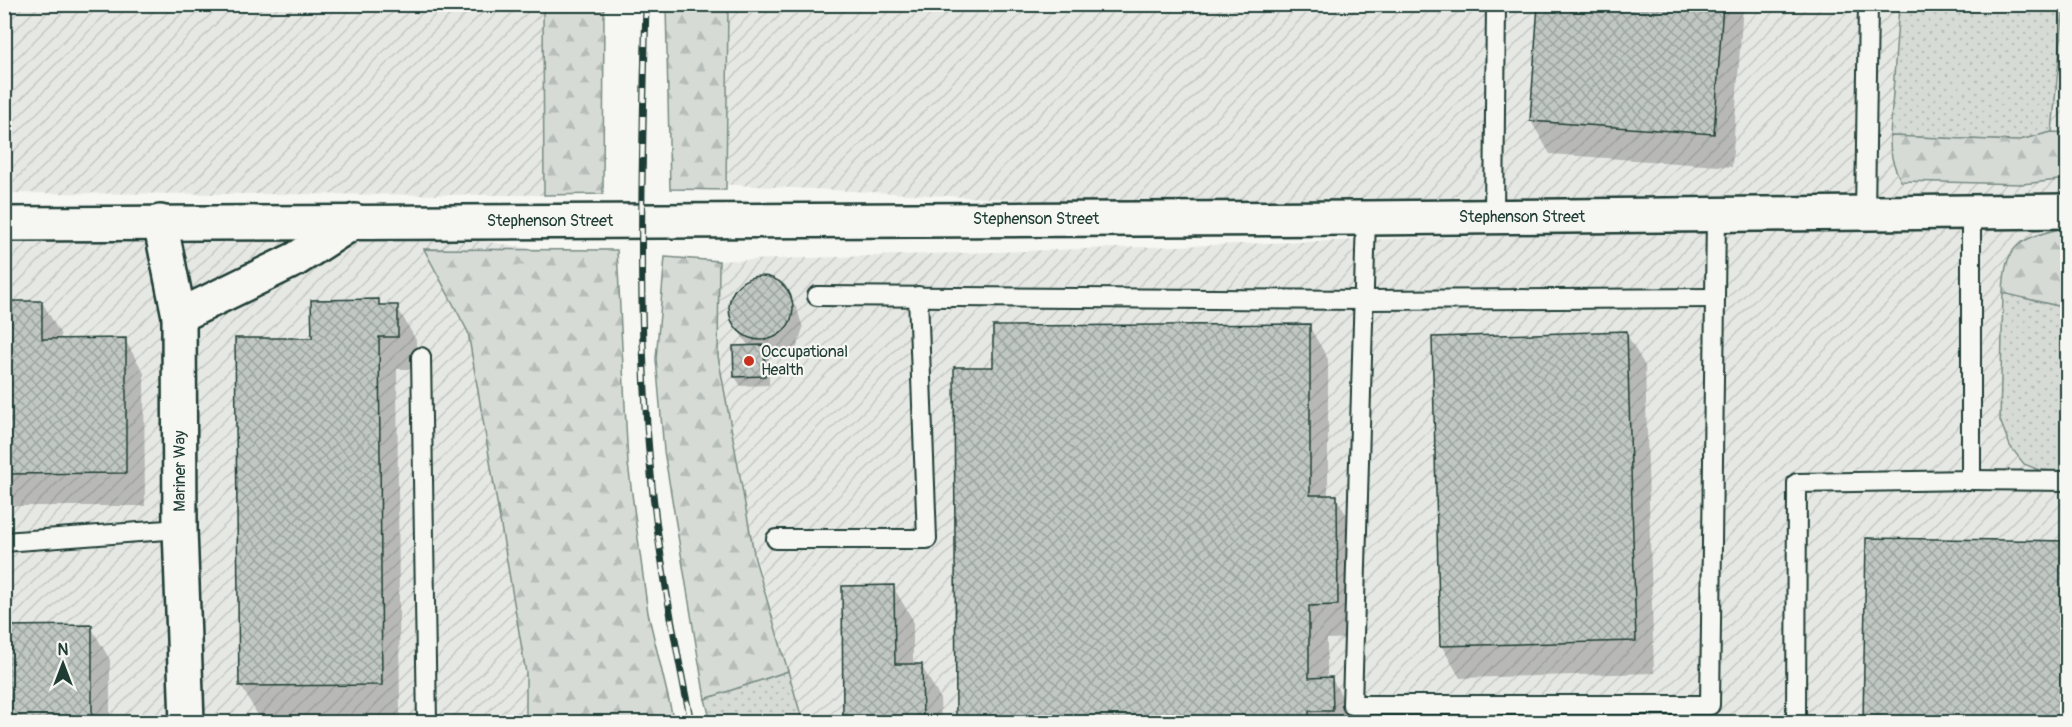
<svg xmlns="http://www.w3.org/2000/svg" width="2072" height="727" font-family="Pangolin,sans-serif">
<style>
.industrial{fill:url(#industrial-furrows)}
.grass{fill:url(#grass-dots);stroke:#7a8c85;stroke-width:1.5}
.forest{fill:url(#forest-firs);stroke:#7a8c85;stroke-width:1.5}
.shadow{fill:#0003}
.building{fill:url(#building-cross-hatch);stroke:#1f3d34;stroke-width:1.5}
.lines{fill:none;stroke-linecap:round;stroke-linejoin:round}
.lane-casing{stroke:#1f3d34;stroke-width:22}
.street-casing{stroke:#1f3d34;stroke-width:38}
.secondary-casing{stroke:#1f3d34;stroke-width:38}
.lane{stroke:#f6f6f2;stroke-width:18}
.street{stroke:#f6f6f2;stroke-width:33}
.secondary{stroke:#f6f6f2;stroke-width:33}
.rail-casing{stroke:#1f3d34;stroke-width:7}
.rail{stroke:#f6f6f2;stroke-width:4.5;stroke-dasharray:14;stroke-linecap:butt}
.poi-dot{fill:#c8321e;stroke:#f6f6f2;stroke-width:2}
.labels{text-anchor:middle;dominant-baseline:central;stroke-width:4.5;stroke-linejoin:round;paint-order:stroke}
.street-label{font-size:16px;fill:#1f3d34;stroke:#f6f6f2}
.poi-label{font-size:16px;fill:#1f3d34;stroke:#f6f6f2;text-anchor:start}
</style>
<defs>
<pattern id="industrial-furrows" width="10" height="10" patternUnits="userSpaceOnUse" patternTransform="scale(1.5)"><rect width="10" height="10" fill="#e6e8e4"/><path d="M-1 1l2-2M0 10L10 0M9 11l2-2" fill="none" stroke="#c5c8c4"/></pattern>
<pattern id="grass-dots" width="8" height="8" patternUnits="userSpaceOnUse" patternTransform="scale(1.5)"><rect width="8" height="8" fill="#d6dbd6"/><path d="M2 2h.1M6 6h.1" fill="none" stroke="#b7bdb8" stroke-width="1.8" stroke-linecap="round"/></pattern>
<pattern id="forest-firs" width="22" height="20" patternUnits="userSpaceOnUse" patternTransform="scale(1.5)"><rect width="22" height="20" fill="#d6dbd6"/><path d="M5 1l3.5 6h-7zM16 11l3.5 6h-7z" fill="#b7bdb8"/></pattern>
<pattern id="building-cross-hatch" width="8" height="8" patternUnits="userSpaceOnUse" patternTransform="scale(1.5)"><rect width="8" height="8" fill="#c1c8c3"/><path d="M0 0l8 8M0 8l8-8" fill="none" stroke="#9ca49f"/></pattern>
</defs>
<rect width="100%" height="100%" fill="#f6f6f2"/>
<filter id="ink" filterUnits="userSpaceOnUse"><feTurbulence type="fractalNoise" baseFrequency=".0167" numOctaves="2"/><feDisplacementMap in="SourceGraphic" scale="12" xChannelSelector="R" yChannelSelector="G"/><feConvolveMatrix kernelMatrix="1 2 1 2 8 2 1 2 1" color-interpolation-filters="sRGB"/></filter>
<g filter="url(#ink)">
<g class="industrial">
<path d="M5,5H543L544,195L5,193Z"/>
<path d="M702,5H2067V211L1366,218L718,184Z"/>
<path d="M2067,217V722H803L753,546L718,356L719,261Z"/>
<path d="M355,221L579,256L424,250L468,332L526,673V722H5L4,224Z"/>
</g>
<g class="grass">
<path d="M1899,5H2064L2052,132L2016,141L1890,136Z"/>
<path d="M2003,293L2067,308V472L2039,470L2024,464L2010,446L2000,420Z"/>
<path d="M788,671L803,722H711L705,699Z"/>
</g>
<g class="forest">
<path d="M543,5H604L603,194L544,195Z"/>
<path d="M666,5H728L726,190L670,189Z"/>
<path d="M2052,132L2067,133V179L2022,184L1901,181C1893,166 1889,153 1890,136L2016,141Z"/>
<path d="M2059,229H2067V308L2003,293C2005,246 2016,240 2059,229Z"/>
<path d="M424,249L617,250L628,464L648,613L674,722H526V673L468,332Z"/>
<path d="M665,257L719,261L718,356L755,559L788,671L705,699L664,451L656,359Z"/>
</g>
<g class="shadow">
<path d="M1540,4H1743L1732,167L1550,154L1531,121Z"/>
<path d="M2065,4H2068V19L2064,14Z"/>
<path d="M760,278L769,279L785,290L797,309L803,328L797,347L790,353L769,358V385L741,386L735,377L749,347L734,323L731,303L741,285Z"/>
<path d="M378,301L382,307H397L416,340V369H397L400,717L260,719L241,686L237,340L313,339Z"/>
<path d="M4,302H42L61,335V340H125L144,373L145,506H4Z"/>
<path d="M1309,326L1328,359V497H1336L1355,530L1356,638L1327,639V679H1332L1351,712V722H957L956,369H995Z"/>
<path d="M1626,333L1645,366L1654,673L1460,678L1441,645Z"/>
<path d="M1867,540L2068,542V722H1865Z"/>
<path d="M843,587H893L913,620V665H921L940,698L941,722H845Z"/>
<path d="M91,627L110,660V722H4V628Z"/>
</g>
<g class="building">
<path d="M1538,4H1723L1714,134L1530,121Z"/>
<circle cx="761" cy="308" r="32"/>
<path d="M379,299V305H398V337H379L382,685L239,686L235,338H312L311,300Z"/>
<path d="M4,301H42V339L126,338V473L4,474Z"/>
<path d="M1310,324V495H1337L1338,605L1309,606V678L1332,677L1333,711H1309V722H956L954,367H993V326Z"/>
<path d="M1627,331L1636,641L1440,646L1432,337Z"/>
<path d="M764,345L765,376L734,377L733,346Z"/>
<path d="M1866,538L2068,541V722H1863Z"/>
<path d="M894,585L895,664H922L923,722H843L842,586Z"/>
<path d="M92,625V722H4V626Z"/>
</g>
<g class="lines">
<g class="lane-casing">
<g id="lane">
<path d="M1865,214L1868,4"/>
<path d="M1494,217L1496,4"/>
<path d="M1366,218L1352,705H1710L1716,216"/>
<path d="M817,296L1364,300L1715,298"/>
<path d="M421,357L427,722"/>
<path d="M1971,480L2068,481"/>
<path d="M776,539H927L918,296"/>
<path d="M4,542L180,529"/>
<path d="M1796,722L1797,483L1971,480V213"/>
</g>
</g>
<g class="street-casing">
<g id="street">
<path d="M160,222L179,316L180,529L187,722"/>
<path d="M179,316L296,259L355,221"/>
</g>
</g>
<g class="secondary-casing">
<path id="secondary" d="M4,224L1366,218L2068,211"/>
</g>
<use href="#lane" class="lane"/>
<use href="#street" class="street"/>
<use href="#secondary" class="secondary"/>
<g class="rail-casing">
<path id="rail" d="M646,4C642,165 636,326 652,485C660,565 675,644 691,722"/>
</g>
<use href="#rail" class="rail"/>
</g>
</g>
<circle class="poi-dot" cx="749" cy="361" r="6"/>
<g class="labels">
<g class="street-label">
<text x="1522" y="217">Stephenson Street</text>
<text x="1036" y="219">Stephenson Street</text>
<text x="550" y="221">Stephenson Street</text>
<text transform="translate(180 471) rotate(-90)">Mariner Way</text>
</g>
<g class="poi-label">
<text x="761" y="352">Occupational<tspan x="761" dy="18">Health</tspan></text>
</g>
</g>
<rect width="2072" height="727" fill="none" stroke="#f6f6f2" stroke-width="24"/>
<rect x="12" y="12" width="2048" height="703" fill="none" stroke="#1f3d34" stroke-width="2" filter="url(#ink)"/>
<g transform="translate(63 664)" stroke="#f6f6f2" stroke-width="4.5" paint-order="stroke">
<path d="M0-4.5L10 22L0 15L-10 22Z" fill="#1f3d34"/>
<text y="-9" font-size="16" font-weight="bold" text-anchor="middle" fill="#1f3d34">N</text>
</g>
</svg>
